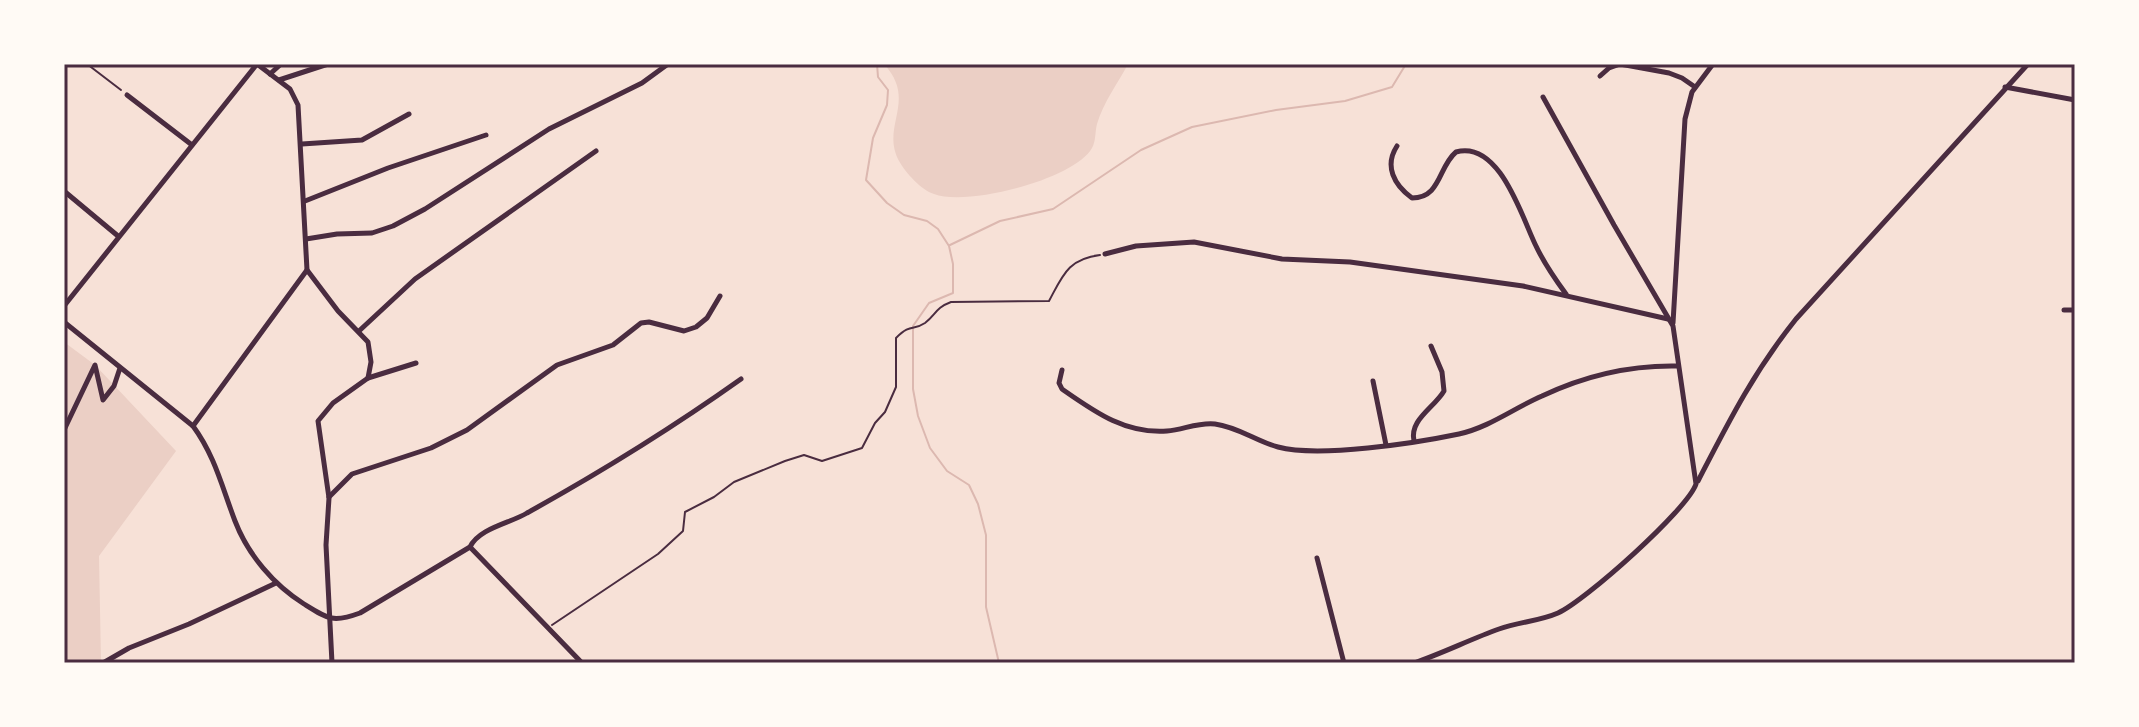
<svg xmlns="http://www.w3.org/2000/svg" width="2139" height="727" font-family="Roboto,sans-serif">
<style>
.green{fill:#ebcfc5}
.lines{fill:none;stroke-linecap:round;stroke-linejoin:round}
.stream{stroke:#dcb8b0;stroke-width:2}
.path{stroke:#4a2c40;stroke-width:2}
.minor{stroke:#4a2c40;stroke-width:5}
.neatline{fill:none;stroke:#4a2c40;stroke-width:3}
</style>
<rect width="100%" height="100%" fill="#f7e1d7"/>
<g class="green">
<path d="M884,64H1128C1118,83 1103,103 1097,124C1095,131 1096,141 1092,148C1075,179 967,207 934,194C921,190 906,173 899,161C880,126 918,101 884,64Z"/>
<path d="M64,342L95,365L176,451L99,556L101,663H64Z"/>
</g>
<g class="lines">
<g class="stream">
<path d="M877,64L878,77L888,90L887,105L873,138L866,180L887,203L904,215L927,221L938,229L949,246L953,264V293L929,303L913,326V389L918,416L930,448L947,471L969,485L978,504L986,535V607L999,663"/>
<path d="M950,245L1000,221L1053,209L1141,150L1192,127L1276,110L1345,101L1392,87L1406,64"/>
</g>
<g class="path">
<path d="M87,64L121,90"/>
<path d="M552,625L658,554L683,531L685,512L714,497L734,482L785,461L804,455L822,461L862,448L875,423L885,412L896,387V338C911,323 913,331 925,323C936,315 935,308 951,302L1049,301C1063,275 1068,259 1100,255"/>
</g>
<g class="minor">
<path d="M270,74L281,64"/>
<path d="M1600,76L1609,68L1620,64L1669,73L1682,78L1695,87"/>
<path d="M279,80L328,64"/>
<path d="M2005,87L2075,100"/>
<path d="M127,95L192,145"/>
<path d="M302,144L362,140L409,114"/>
<path d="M1397,146C1384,166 1394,185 1412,198C1441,198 1438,167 1456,152C1500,140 1522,218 1536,246C1544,263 1555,279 1566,294"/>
<path d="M64,191L118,236"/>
<path d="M305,201L388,168L486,135"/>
<path d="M306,239L337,234L372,233L393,226L425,209L549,129L642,83L668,64"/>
<path d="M1105,254L1136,246L1194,242L1282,259L1350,262L1523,286L1668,319"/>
<path d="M64,306L257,64L290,89L298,105L307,270L338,311L368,342L371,362L368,378L333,403L318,421L329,498L326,545L332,663"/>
<path d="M2064,310H2075"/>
<path d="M64,322L193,426C215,456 222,487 235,521C248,555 274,585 304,604C328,619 333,623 360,613L470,547C479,528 511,523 527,513C601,472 672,428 741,379"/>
<path d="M1673,323L1685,119L1692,92L1713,64"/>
<path d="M359,331L415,279L596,151"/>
<path d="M1062,370L1059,383L1062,389C1095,412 1125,434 1167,431C1183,430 1198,422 1215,424C1238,427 1256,441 1278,447C1319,458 1416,443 1459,434C1490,427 1514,408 1542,396C1584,376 1632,365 1678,366"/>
<path d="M368,378L416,363"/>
<path d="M1373,381L1386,445"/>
<path d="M193,426L307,270"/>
<path d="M64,430L95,365L103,400L114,386L120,368"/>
<path d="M1414,441C1409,420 1434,408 1444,391L1442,372L1431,346"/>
<path d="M1698,481C1729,421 1753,373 1796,319L2028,64"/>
<path d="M329,497L352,474L431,448L467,430L557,365L613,345L641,323L649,322L684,331L696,327L707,318L720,296"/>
<path d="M470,547L582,663"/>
<path d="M1317,558L1344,663"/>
<path d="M103,663L129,648L189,624L276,583"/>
<path d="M1414,663C1443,653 1471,639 1499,629C1519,622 1540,621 1558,613C1585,601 1688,509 1696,484L1673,326L1614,225L1543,97"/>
</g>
</g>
<rect width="2139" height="727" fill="none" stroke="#fffaf5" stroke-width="132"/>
<rect x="66" y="66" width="2007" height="595" class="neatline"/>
</svg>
